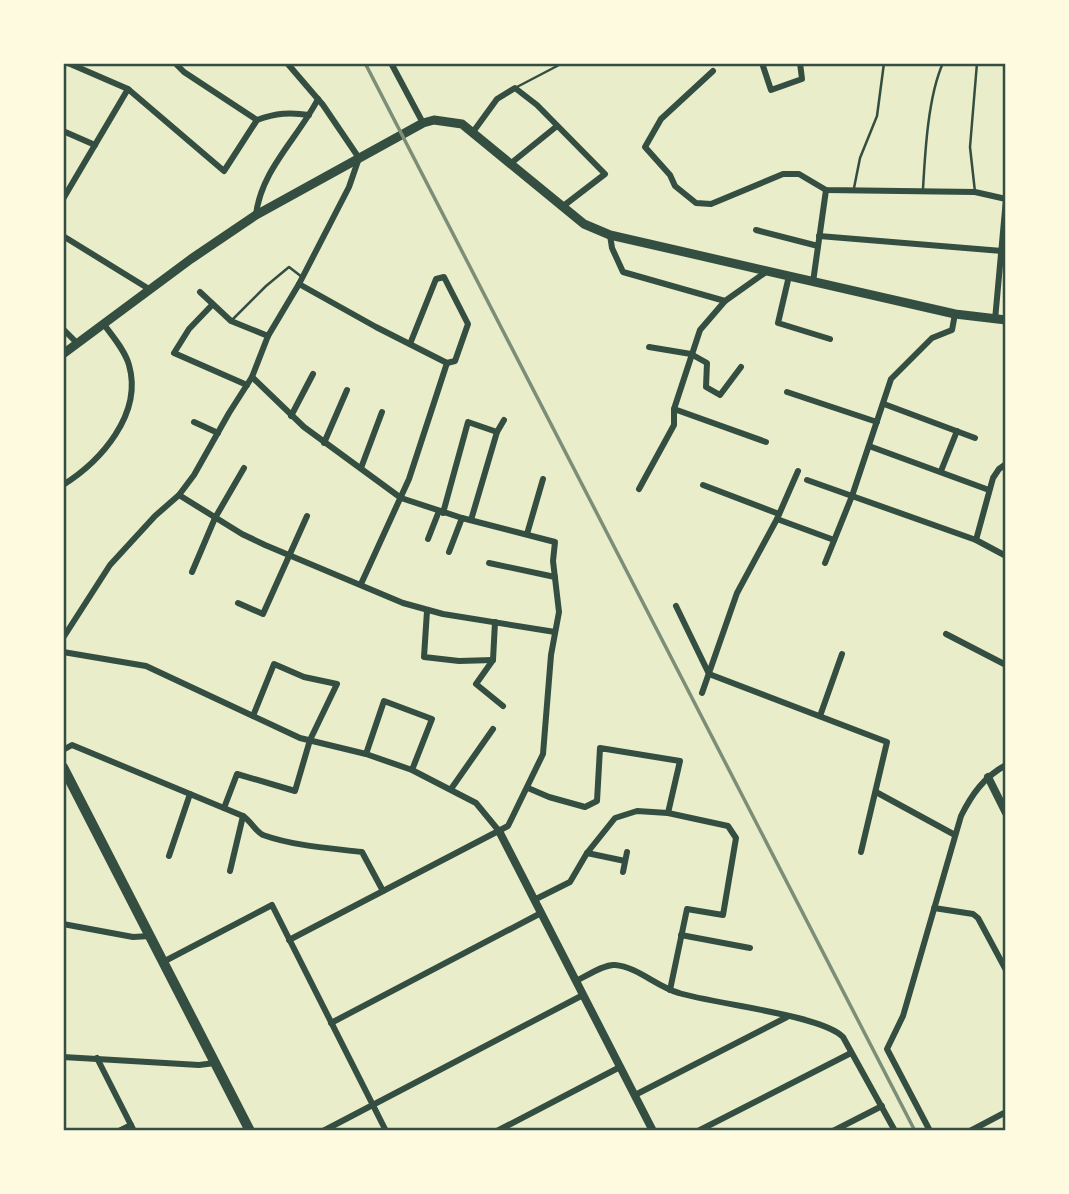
<svg xmlns="http://www.w3.org/2000/svg" width="1069" height="1194" font-family="'Exo 2',sans-serif">
<style>
.lines{fill:none;stroke-linecap:round;stroke-linejoin:round}
.service{stroke:#344e41;stroke-width:2.5}
.minor{stroke:#344e41;stroke-width:6}
.tertiary{stroke:#344e41;stroke-width:8}
.secondary{stroke:#344e41;stroke-width:9}
.trunk{stroke:#344e41;stroke-width:10}
.rail{stroke:#7c8e77;stroke-width:3.5}
.neatline{fill:none;stroke:#344e41;stroke-width:2.5}
</style>
<rect width="100%" height="100%" fill="#e9edc9"/>
<g class="lines">
<g class="service">
<path d="M515,88L559,65L557,63"/>
<path d="M854,188L860,158L877,116L884,63"/>
<path d="M923,189C925,153 928,96 943,63"/>
<path d="M975,192L970,147L977,63"/>
<path d="M231,321L266,286L289,267L302,277"/>
</g>
<g class="minor">
<path d="M68,63L128,89L224,171L257,120"/>
<path d="M175,63L184,72L257,120C276,113 290,112 309,115"/>
<path d="M391,63L423,123"/>
<path d="M762,63L771,90L802,79L800,63"/>
<path d="M713,71L661,119L645,147L670,175L675,186L696,203L711,204L783,174H799L826,190L975,192L1006,199"/>
<path d="M63,131L95,145"/>
<path d="M473,132L497,99L515,88L537,105L605,174L562,207"/>
<path d="M510,164L557,126"/>
<path d="M63,199L128,89"/>
<path d="M256,215C261,170 298,138 318,99"/>
<path d="M756,230L818,246"/>
<path d="M610,235L612,248L623,272L725,301"/>
<path d="M63,236L149,289"/>
<path d="M819,236L1002,251"/>
<path d="M789,276L778,323L830,339"/>
<path d="M813,282L826,190"/>
<path d="M299,284L376,327L447,363L409,479L361,584"/>
<path d="M200,292L231,321L268,336"/>
<path d="M212,305L189,329L174,353L247,385"/>
<path d="M995,320L1006,199"/>
<path d="M63,329L77,343"/>
<path d="M410,344L436,279L444,277L468,324L455,361L447,363"/>
<path d="M649,347L691,354L707,363L706,387L720,395L741,367"/>
<path d="M252,377L304,427L401,498L462,518L555,542L553,561L559,612L551,655L543,754L508,826L289,940"/>
<path d="M787,392L877,422"/>
<path d="M884,404L975,438"/>
<path d="M674,409L766,442"/>
<path d="M291,416L313,374"/>
<path d="M194,422L218,433"/>
<path d="M324,443L347,390"/>
<path d="M869,446L989,490"/>
<path d="M1006,464L999,469L993,478L976,540L1006,556"/>
<path d="M361,468L382,412"/>
<path d="M941,471L957,431"/>
<path d="M807,480L976,540"/>
<path d="M63,485C101,461 143,414 129,365C125,350 112,336 103,323"/>
<path d="M703,485L779,514"/>
<path d="M639,489L674,425V409L700,330L725,301L766,272"/>
<path d="M179,495L242,534L265,545L403,603L443,614L555,632"/>
<path d="M443,513L468,422L497,432"/>
<path d="M777,519L834,540"/>
<path d="M471,520L497,432L504,420"/>
<path d="M527,534L543,479"/>
<path d="M428,539L439,511"/>
<path d="M449,552L462,518"/>
<path d="M489,563L555,577"/>
<path d="M825,563L852,496L891,379L932,338L952,330L955,314"/>
<path d="M192,572L215,518L244,468"/>
<path d="M238,603L263,614L307,516"/>
<path d="M676,606L709,674L887,742L861,852"/>
<path d="M427,611L424,657L459,661L493,660"/>
<path d="M495,622L493,660L476,684L503,706"/>
<path d="M946,634L1006,665"/>
<path d="M63,638L110,565L155,516L179,495L194,475L229,413L252,377L268,336L299,284L349,187L359,158L323,105L287,63"/>
<path d="M63,652L146,666L300,738L366,754L412,770L476,803L499,831"/>
<path d="M702,693L737,593L777,519L798,471"/>
<path d="M820,716L842,654"/>
<path d="M63,750L72,745L243,816C251,821 255,831 263,835C294,846 329,848 362,852L383,891"/>
<path d="M366,754L384,701L432,719L412,770"/>
<path d="M528,788L549,797L585,807L597,801L600,748L680,761L668,813L637,811L615,818L587,853L570,882L534,900"/>
<path d="M451,789L493,729"/>
<path d="M876,792L955,835"/>
<path d="M224,808L237,774L295,791L310,740L337,684L304,677L274,664L253,716"/>
<path d="M668,813L728,826L736,838L723,915L687,909L670,990"/>
<path d="M587,853L625,861"/>
<path d="M169,856L190,794"/>
<path d="M230,871L243,816"/>
<path d="M623,872L627,852"/>
<path d="M934,908L973,914L978,918L1006,970"/>
<path d="M63,924L133,937L150,936"/>
<path d="M681,935L750,948"/>
<path d="M63,938V924"/>
<path d="M163,962L272,905L386,1131"/>
<path d="M576,981C587,976 604,964 615,965C638,967 657,987 679,993C714,1004 822,1015 843,1037L895,1131"/>
<path d="M331,1023L541,913"/>
<path d="M63,1057L199,1065L215,1063"/>
<path d="M97,1058L134,1131"/>
<path d="M635,1095L787,1017"/>
<path d="M119,1131L131,1125"/>
<path d="M323,1131L583,995"/>
<path d="M497,1131L620,1067"/>
<path d="M698,1131L851,1053"/>
<path d="M833,1131L882,1106"/>
<path d="M930,1131L887,1049L903,1016L961,816C972,794 984,777 1006,765"/>
<path d="M970,1131L1006,1112"/>
</g>
<g class="tertiary">
<path d="M988,777L1006,813"/>
<path d="M499,831L653,1131"/>
</g>
<path class="secondary" d="M63,354L191,259L256,215L423,123L434,120L462,124L584,224L610,235L955,314L1006,320"/>
<path class="trunk" d="M63,767L250,1131"/>
<path class="rail" d="M365,63L915,1131"/>
</g>
<rect width="1069" height="1194" fill="none" stroke="#fefae0" stroke-width="130"/>
<rect x="65" y="65" width="939" height="1064" class="neatline"/>
</svg>
